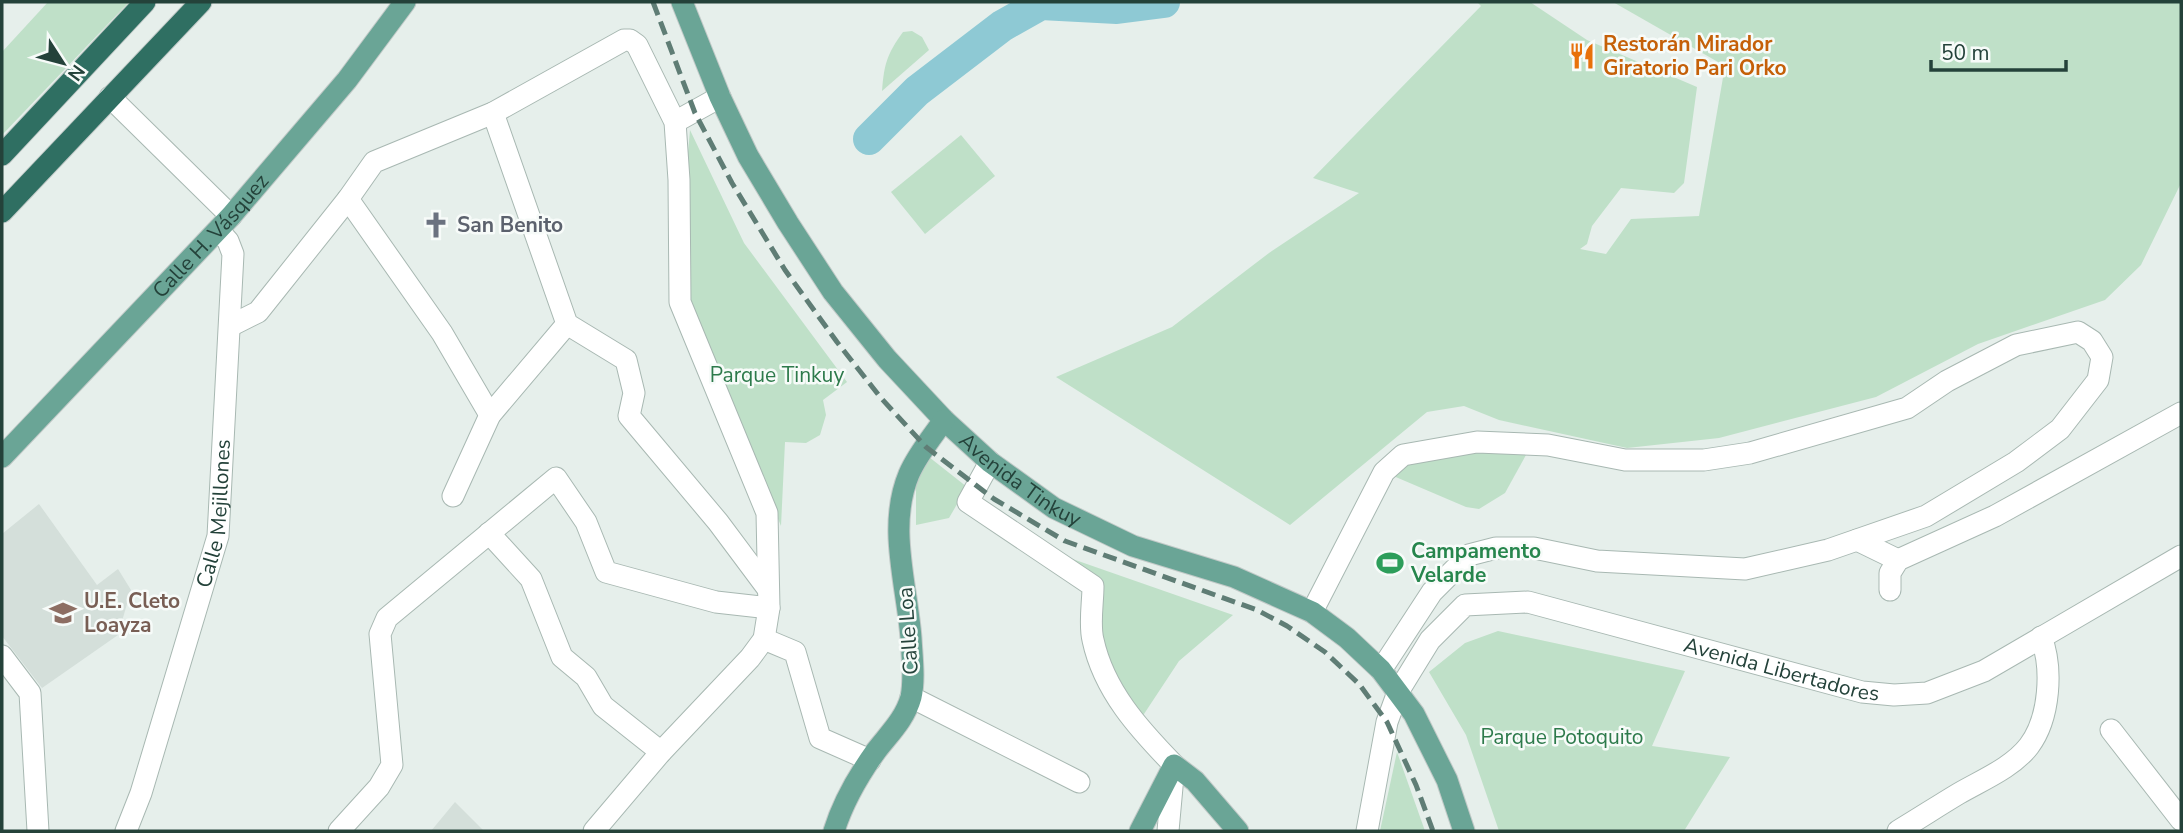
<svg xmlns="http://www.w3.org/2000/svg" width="2183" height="833" font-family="'Nunito Sans',sans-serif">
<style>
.built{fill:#d4dfda}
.green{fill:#bfe0c8}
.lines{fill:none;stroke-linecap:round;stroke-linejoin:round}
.river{stroke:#8ec9d4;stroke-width:32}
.minor-casing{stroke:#a8b8b2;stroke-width:23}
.major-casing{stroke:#c2cac8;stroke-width:23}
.highway-casing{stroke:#c2cac8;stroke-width:23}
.minor{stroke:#fff;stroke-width:21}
.major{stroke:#6aa596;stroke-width:21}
.highway{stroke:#2f6f62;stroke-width:21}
.rail{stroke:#5f7d75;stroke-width:5;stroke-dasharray:14 7;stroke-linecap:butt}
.labels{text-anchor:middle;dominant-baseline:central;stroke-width:5;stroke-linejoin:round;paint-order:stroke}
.food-label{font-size:21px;font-weight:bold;fill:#c56008;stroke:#f7fbf9;text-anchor:start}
.worship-label{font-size:21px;font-weight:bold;fill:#5b616d;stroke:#f7fbf9;text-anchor:start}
.street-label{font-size:21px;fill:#24423a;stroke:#f7fbf9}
.park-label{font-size:21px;fill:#2d7a4b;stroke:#f7fbf9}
.leisure-label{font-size:21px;font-weight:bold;fill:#27864d;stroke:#f7fbf9;text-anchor:start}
.education-label{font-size:21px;font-weight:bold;fill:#785e54;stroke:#f7fbf9;text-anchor:start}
</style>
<rect width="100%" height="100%" fill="#e6efeb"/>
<g class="built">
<path d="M39,504L97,585L118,569L131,590L118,635L42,688L2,636V534Z"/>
<path d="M455,802L484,831H431Z"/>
</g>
<g class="green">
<path d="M48,2H129L2,135V52Z"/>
<path d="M1477,2H1530L1587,40L1697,87L1684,183L1674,193L1621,188L1592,226L1587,244L1580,249L1606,254L1631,219L1699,216L1725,66L1613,2H2181V183L2141,265L2105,300L1978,344L1876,397L1719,438L1627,448L1499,420L1464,406L1427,412L1290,525L1056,377L1172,327L1269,253L1359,193L1313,178L1481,6Z"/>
<path d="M912,31L922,37L929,50L882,91C884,64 887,54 903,32Z"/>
<path d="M690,130L744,243L847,382L823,400L826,415L820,435L806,443L785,442L781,526L689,298L686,175Z"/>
<path d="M961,135L995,176L925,234L891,192Z"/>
<path d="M1532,444L1505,493L1479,509L1466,507L1384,472L1403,454Z"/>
<path d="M929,457L967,487L949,518L916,525V484Z"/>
<path d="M1061,555L1233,615L1179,661L1142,717L1115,675L1099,637L1098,580Z"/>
<path d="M1498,631L1685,671L1652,746L1730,757L1684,831H1499L1466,735L1429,672L1465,643Z"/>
<path d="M1397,752L1425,831H1380Z"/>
</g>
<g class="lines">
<path class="river" d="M869,139L917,91L1002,26L1041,4L1117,8L1164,2"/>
<g class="minor-casing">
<g id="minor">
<path d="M110,97L231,216"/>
<path d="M493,113L567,324L626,360L634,393L629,416L718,522L768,589"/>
<path d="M675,122L720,97"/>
<path d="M348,199L442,333L490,415"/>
<path d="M230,326L258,312L348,199L374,162L493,113L624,40H630L637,45L675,122L679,180L680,302L767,513L769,608L764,639L750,658L661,752L594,831"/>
<path d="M990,462L968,502L1093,586C1093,603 1089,624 1093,640C1104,691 1139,729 1174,765L1168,831"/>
<path d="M453,496L490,415L567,324"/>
<path d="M489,533L531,579L562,657L586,677L603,706L661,752"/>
<path d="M1857,540L1898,560"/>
<path d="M1890,590V573L1898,560L1995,516L2181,413"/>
<path d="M1312,612L1384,472L1403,455L1477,442L1548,445L1625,460H1704L1750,453L1907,408L1947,381L2016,345L2078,332L2092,341L2102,357L2098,380L2060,429L2016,462L1926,516L1828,550L1745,569L1597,561L1534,548H1496L1469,555L1432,592L1381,670"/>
<path d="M764,639L795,652L820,738L870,760"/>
<path d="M2,656L30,693L38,831"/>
<path d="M911,697L1079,782"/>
<path d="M2111,730L2181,820"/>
<path id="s1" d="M126,831L141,793L218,536L233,254L228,241L218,230"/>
<path d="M339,831L379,787L392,765L380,634L387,618L556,478L586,522L606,572L716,602L769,608"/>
<path id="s2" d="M1367,831L1387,722L1398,692L1430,640L1465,605L1528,602L1862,692L1894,695L1927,693L1984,671L2181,556"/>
<path d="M1898,831C1918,819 1938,806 1958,794C1982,780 2012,768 2029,746C2050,718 2053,668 2041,637"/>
</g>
</g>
<g class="major-casing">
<g id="major">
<path id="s3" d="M682,2L720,97L748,156L788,223L833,292L887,359L944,420L990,462L1054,508L1133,546L1234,577L1312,612L1347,638L1381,670L1414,714L1447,780L1464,831"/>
<path id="s4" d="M2,457L231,216L347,80L405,2"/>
<path d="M834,831C843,802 858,776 876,751C889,734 905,719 911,697C915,679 912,657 911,638C907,585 887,526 909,474C917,455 932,437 944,420"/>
<path d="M1140,831L1174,765L1195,781L1238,831"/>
</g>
</g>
<g class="highway-casing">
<g id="highway">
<path d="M2,155L145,2"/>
<path d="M2,212L201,2"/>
</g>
</g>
<use href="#minor" class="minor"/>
<use href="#major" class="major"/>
<use href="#highway" class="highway"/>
<path class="rail" d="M653,2L695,113L732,183L785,270L837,342L881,398L926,447L994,499L1065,541L1257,610L1287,626L1325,652L1359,684L1387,722L1416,785L1433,831"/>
</g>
<defs>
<g id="restaurant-bare" transform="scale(2.1)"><path d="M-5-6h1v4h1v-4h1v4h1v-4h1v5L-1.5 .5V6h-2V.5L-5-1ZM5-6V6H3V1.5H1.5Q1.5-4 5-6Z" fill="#e8710a" stroke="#f7fbf9" stroke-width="2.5" paint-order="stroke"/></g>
<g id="church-bare" transform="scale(2.1)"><path d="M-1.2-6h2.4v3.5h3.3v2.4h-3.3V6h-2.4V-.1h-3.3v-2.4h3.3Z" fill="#6b7280" stroke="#f7fbf9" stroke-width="2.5" paint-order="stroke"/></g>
<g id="stadium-bare" transform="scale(2.1)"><path d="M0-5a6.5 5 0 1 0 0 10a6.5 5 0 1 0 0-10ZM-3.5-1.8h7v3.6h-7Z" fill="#2e9e5b" stroke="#f7fbf9" stroke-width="2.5" paint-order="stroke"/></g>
<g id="school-bare" transform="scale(2.1)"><path d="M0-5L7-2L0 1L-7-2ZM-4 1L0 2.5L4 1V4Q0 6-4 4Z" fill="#8d6e63" stroke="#f7fbf9" stroke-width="2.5" paint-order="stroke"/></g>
</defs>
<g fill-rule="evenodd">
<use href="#restaurant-bare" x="1582" y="56"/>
<use href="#church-bare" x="436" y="225"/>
<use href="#stadium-bare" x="1390" y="563"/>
<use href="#school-bare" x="63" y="613"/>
</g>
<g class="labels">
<g class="food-label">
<text x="1603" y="44">Restorán Mirador<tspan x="1603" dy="24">Giratorio Pari Orko</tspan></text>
</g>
<g class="worship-label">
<text x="457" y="225">San Benito</text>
</g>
<g class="street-label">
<text stroke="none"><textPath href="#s4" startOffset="304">Calle H. Vásquez</textPath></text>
<text stroke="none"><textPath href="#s3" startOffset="595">Avenida Tinkuy</textPath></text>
<text stroke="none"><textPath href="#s1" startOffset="331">Calle Mejillones</textPath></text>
<text transform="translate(908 631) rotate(-94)">Calle Loa</text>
<text stroke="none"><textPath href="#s2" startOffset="579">Avenida Libertadores</textPath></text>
</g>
<g class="park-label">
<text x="777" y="375">Parque Tinkuy</text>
<text x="1562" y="737">Parque Potoquito</text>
</g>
<g class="leisure-label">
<text x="1411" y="551">Campamento<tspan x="1411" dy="24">Velarde</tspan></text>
</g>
<g class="education-label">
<text x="84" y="601">U.E. Cleto<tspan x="84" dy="24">Loayza</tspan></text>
</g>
</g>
<rect width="2183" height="833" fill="none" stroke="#24423a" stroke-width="7"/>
<g transform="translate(63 63) rotate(126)" stroke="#f7fbf9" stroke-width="5" paint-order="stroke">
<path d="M0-5L12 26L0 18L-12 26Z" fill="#24423a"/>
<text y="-10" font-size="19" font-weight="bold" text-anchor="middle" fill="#24423a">N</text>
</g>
<path d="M1931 60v10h135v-10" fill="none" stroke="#24423a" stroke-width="3.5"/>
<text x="1941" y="60" font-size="21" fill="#24423a" stroke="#f7fbf9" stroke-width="5" paint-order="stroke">50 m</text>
</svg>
